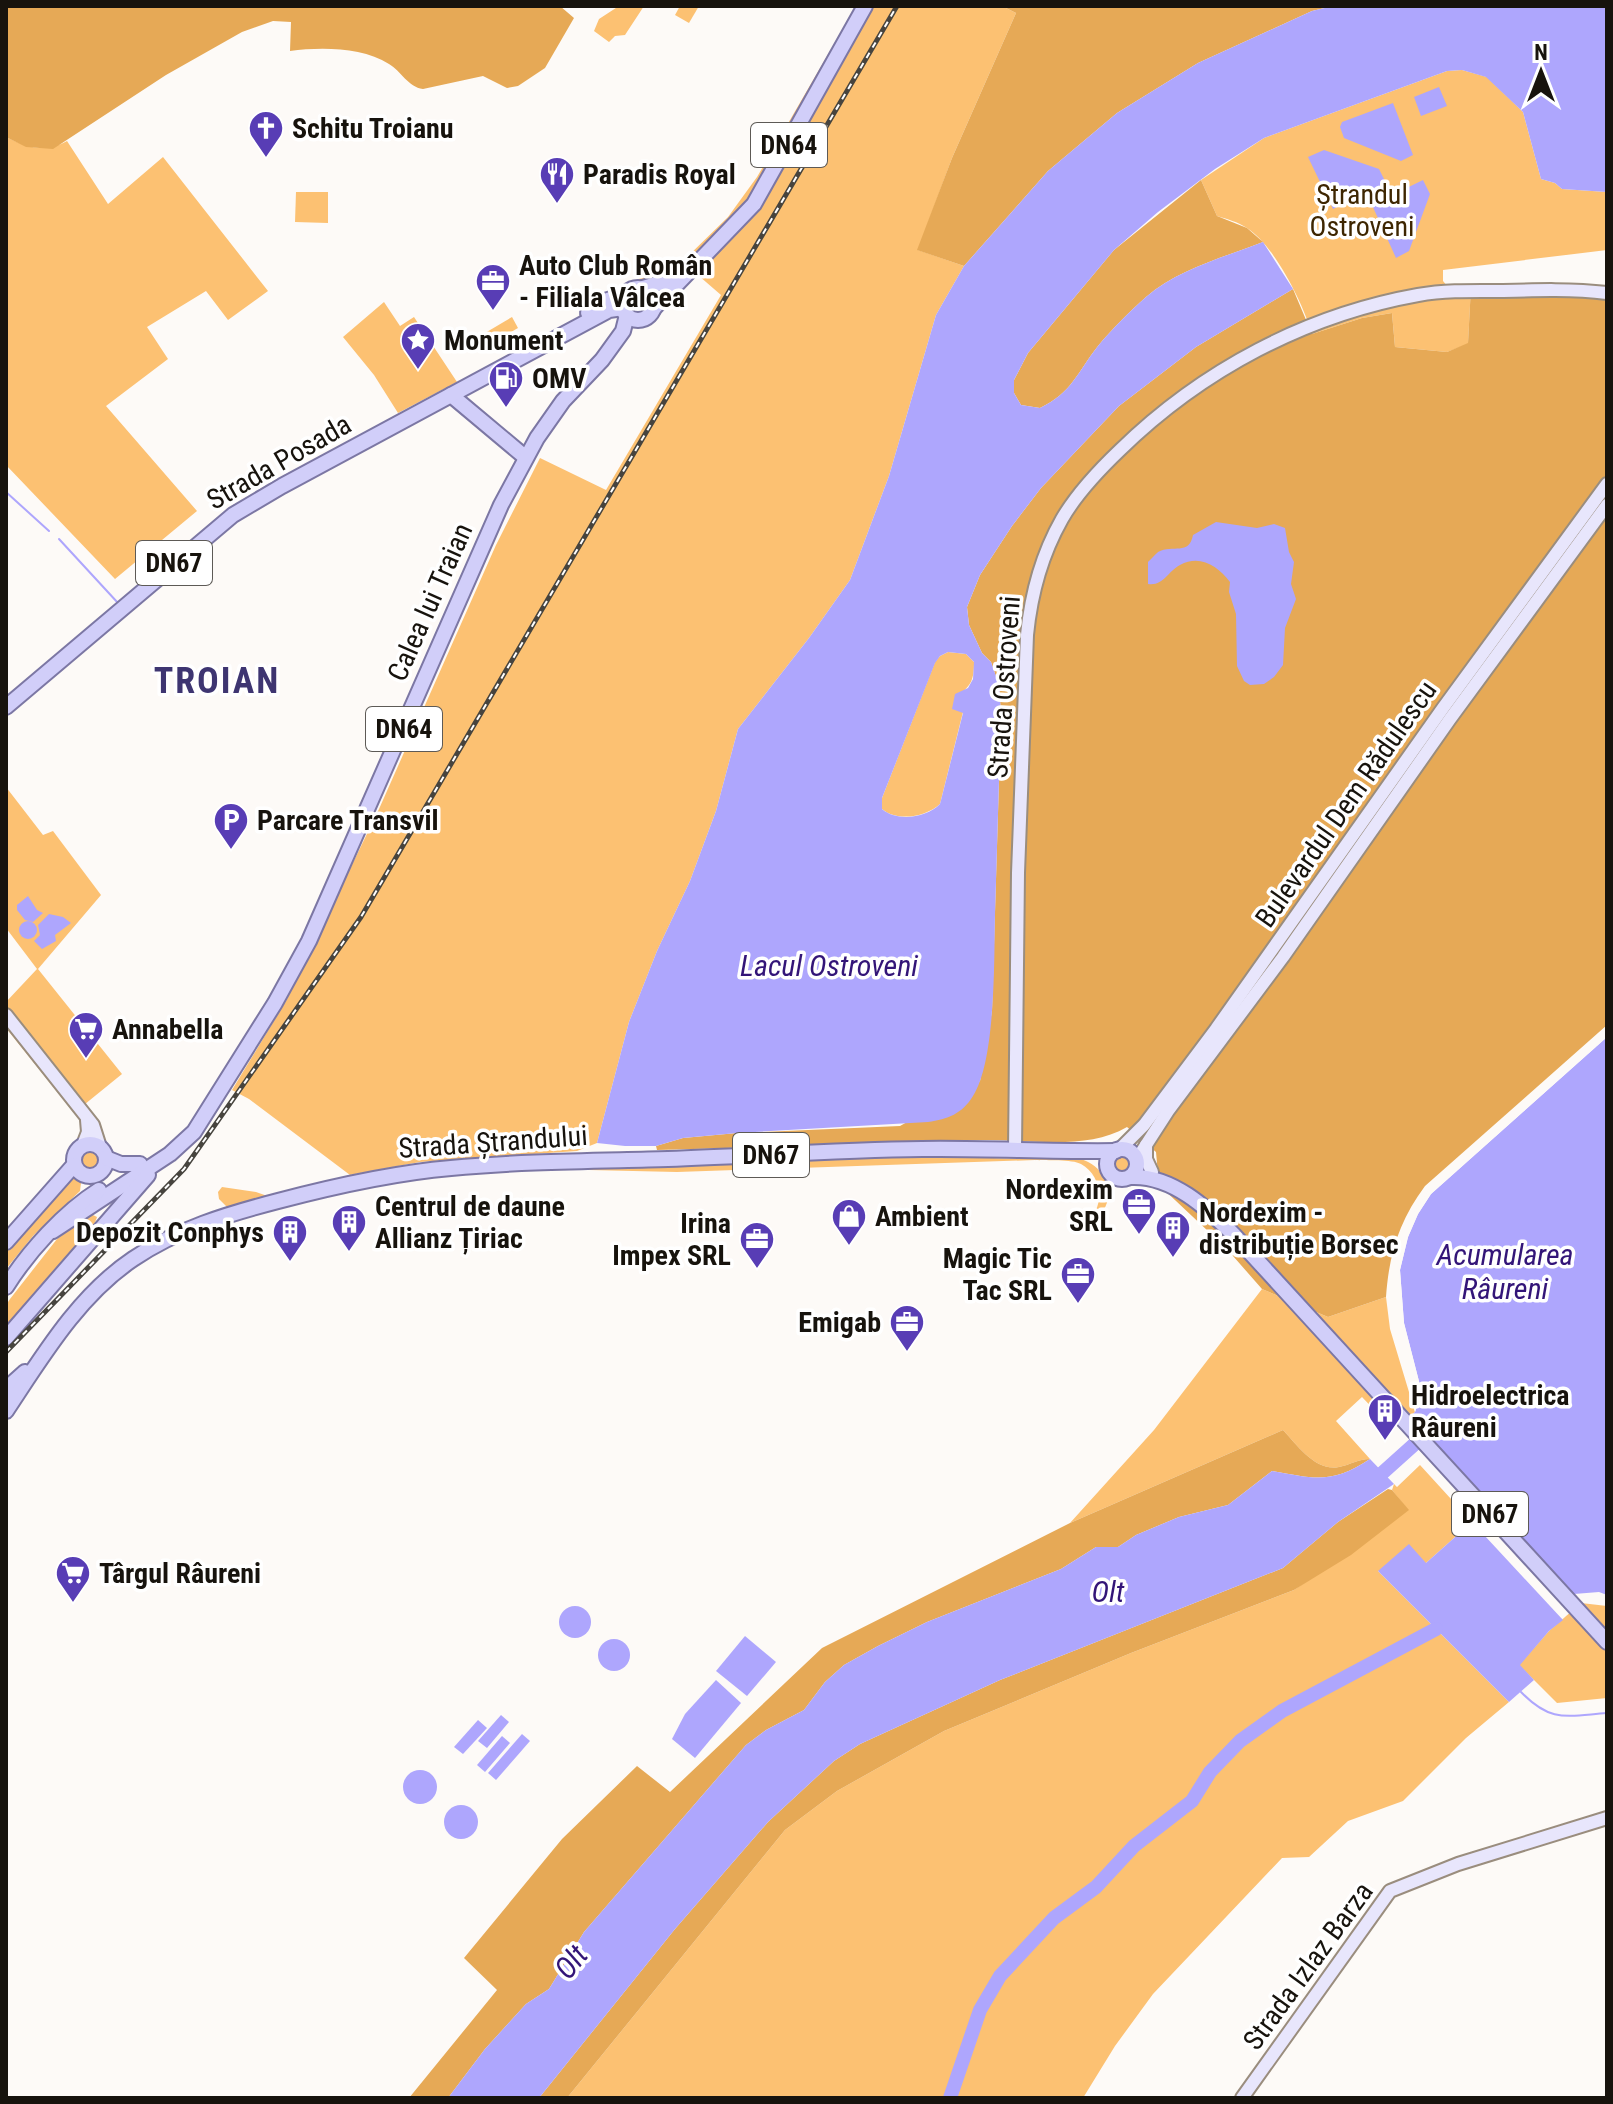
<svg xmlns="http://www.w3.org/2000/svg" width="1613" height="2104" font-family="'Roboto Condensed',sans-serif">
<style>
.green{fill:#fcc172}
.forest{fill:#e6a956}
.water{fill:#aea6fd;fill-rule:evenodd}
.pier{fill:#fdfaf7}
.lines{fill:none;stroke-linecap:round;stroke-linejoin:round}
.stream{stroke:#aea6fd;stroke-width:2}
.river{stroke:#aea6fd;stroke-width:14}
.secondary-casing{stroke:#9a8d7e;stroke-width:16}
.primary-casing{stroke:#7c77a4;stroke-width:18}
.secondary{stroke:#e8e6fc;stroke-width:12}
.primary{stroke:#d1cef9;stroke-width:14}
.rail-casing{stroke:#47443e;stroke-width:5}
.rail{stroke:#fff;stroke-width:2;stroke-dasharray:6;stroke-linecap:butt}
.labels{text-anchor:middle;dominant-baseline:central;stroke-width:7;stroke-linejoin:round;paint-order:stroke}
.shield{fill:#fff;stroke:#5d5a56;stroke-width:2}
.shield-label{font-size:26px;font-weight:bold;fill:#17130d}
.poi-label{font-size:28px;font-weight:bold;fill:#17130d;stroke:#fff;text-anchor:start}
.park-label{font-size:28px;fill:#3e2601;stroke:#fff}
.street-label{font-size:28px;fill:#17130d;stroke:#fff}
.water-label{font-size:30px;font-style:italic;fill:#331578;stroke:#fff}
.district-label{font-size:36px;font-weight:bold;letter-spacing:2px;fill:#3e3571;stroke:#fff}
</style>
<rect width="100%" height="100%" fill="#fdfaf7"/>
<g class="green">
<path d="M619,6H644L625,35L615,36L609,42L594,31L599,19Z"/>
<path d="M680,6H699L689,23L675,15Z"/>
<path d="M856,6H1002L1016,13L952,158L918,250L964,266L936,315L889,476L850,580L809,638L738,729L716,811L690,881L657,951L629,1022L597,1143L577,1151L420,1162L350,1175L249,1099L232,1090L286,1001L379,809L496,545L540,458L606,490L721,295L684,263C656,278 628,286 600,301L633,281L682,262L728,217L757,177Z"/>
<path d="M1462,70L1487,77L1523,112L1541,179L1555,183L1562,189L1607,192V250L1443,270V281L1448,287L1471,286L1468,344L1447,352L1395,347L1392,313L1362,318L1312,334C1303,303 1274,245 1247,228C1238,222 1227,219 1217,216L1201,180L1264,138L1447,71Z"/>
<path d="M6,137C28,148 45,153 67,141L108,204L163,157L268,291L228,320L206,291L147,327L168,359L106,406L197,511L115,579L6,465Z"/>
<path d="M296,192H328V223L295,222Z"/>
<path d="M384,302L400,326L414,317L457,382L398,413L374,375L343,337Z"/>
<path d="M512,317L518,328L490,344L485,333Z"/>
<path d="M948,652L966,654L974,662C974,678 972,686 958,695L963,712L940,804C926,817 897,822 882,809V798L935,662L940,656Z"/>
<path d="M6,787L43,835L53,831L101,895L38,969L122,1074L74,1113L6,1028V1002L37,969L6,928Z"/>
<circle cx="90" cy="1160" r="11"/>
<circle cx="1122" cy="1164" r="9"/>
<path d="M967,1155C988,1159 1008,1159 1029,1158C1056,1156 1092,1150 1106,1181C1110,1191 1109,1202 1103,1211L1096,1210C1103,1195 1098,1173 1081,1164C1072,1159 1046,1161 1035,1160L677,1172L589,1170L586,1167Z"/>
<path d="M72,1177L81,1183L80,1191L33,1236L6,1269V1249Z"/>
<path d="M222,1187L256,1192L273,1198L230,1210L219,1199L218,1192Z"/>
<path d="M89,1213L97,1217C89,1245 27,1307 6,1332V1305L10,1299L57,1239Z"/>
<path d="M1262,1289L1328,1317L1386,1297L1390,1329L1415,1412L1409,1417L1398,1406L1382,1418L1362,1397L1336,1421L1370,1459C1358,1459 1350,1465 1339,1467C1316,1472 1297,1445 1283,1430L1070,1523L1154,1430Z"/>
<path d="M1420,1465L1472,1522L1426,1563L1378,1571L1509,1702L1466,1738L1403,1801L1348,1821L1309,1857L1282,1858L1153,1994L1115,2046L1083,2098H567L785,1830L837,1791L944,1731L1131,1653L1294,1590L1408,1510L1392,1490L1394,1484L1397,1487Z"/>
<path d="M1581,1603L1607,1606V1698L1557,1703L1519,1665L1549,1631Z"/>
</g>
<g class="forest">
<path d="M6,6H560L574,18L545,68L518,86L507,88L483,76L423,89C408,87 401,71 389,64C362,47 321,47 290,51L291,22L273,21L242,32L166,75L53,149L26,147L6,137Z"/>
<path d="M1002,6H1333L1312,11L1198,63L1117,113L1048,171L964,266L917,250L952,158L1016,13Z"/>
<path d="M1201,180L1217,216L1247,228L1263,242C1225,257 1178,269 1146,297C1130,311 1112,329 1098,346C1078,371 1072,393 1040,408L1021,405L1014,393V380L1028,353L1114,250Z"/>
<path d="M1607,285V1025L1425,1186C1399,1221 1389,1254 1386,1297L1328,1317L1262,1289L1226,1248L1159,1185L1156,1152L1127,1127C1086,1151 1030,1139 983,1140C874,1143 765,1147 657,1150L656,1146L683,1138L737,1133L900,1126L980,1081L992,1011L1001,714L999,685L991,662L982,653L969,625L967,607L980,575L1012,526L1041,488L1119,406L1196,347L1293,289L1312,334L1362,318L1392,313L1395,347L1447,352L1468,343L1471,286Z"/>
<path d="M1283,1430C1297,1445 1316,1472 1339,1467C1350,1465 1358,1459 1370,1459C1332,1484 1316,1479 1272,1471L1228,1505L1179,1517L1136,1535L1118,1547H1096L1061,1569L927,1622L878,1646L844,1665L825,1682L804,1710L766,1730L746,1745L584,1932L549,1989L526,2004L485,2049L448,2098H409L497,1990L464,1958L562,1839L637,1766L670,1792L822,1648L1070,1523Z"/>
<path d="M1388,1489L1392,1490L1409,1510L1351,1555L1294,1590L1131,1653L944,1731L837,1791L785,1830L567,2098H539L675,1929L768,1822L834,1761L860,1744L1000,1680L1283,1568L1338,1522Z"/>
</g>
<g class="water">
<path d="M1333,6H1607V192L1562,189L1555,183L1541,179L1523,112L1486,77L1462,70L1447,71L1264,138L1215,169L1158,212L1114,250L1028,353L1014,380V393L1021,405L1040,408C1072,393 1078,371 1098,346C1112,329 1130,311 1146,297C1178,269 1225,257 1263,242L1293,289L1196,347L1119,406L1041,488L1012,526L980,575L967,607L969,625L982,653L991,662L999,685L1001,714C999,781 997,848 995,915C994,959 996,1060 973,1096C962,1114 948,1119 928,1122L737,1133L683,1138L656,1146H625L597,1143L629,1022L657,951L690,881L716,811L738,729L809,638L850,580L889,476L936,315L964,266L1048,171L1117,113L1198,63L1312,11ZM948,652L966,654L974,662L973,679L968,688L955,694L952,709L963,713L940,804C926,818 897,822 882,809V798L935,663L940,656Z"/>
<path d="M1439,87L1447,106L1421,116L1414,97Z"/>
<path d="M1393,103L1413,155L1401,161L1344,138L1340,127L1342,122Z"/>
<path d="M1324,150L1379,169L1386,183L1333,209L1308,157Z"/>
<path d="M1423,180L1430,194L1409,251L1396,258L1372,205Z"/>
<path d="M1216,522L1257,528L1274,524L1285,528L1289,552L1294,562L1291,584L1296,599L1285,628L1283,665L1274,677L1264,684L1250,685L1244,681L1237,666L1236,614L1229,592L1230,582C1218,566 1200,554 1180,565C1167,572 1164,586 1148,584V562C1149,561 1157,553 1158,552C1173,544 1189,556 1193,535Z"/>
<path d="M28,896L37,910L43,913L33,922L25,920L17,910V905Z"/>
<path d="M49,914L63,917L71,923L55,935L56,941L42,949L34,941L40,935L38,925Z"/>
<circle cx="28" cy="930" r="9"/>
<path d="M1607,1037V1595L1599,1592L1574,1594L1409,1417L1415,1412L1422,1393L1404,1323L1400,1270L1408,1237L1418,1214L1431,1194Z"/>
<path d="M1370,1459L1394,1484L1338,1522L1283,1568L1000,1680L860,1744L834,1761L768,1822L675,1929L539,2098H448L485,2049L526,2004L549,1989L584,1932L746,1745L766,1730L804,1710L825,1682L844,1665L878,1646L927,1622L1061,1569L1096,1547H1118L1136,1535L1179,1517L1228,1505L1272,1471C1316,1479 1332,1484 1370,1459Z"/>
<path d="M1472,1522L1563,1620L1549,1631L1520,1665L1534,1680L1509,1702L1378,1571L1409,1544L1426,1563Z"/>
<circle cx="575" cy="1622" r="16"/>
<path d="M745,1636L776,1662L747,1696L716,1671Z"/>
<circle cx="614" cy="1655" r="16"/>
<path d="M716,1680L741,1703L695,1758L672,1739L685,1714Z"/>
<path d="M501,1715L509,1722L487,1748L478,1741Z"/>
<path d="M478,1720L487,1728L463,1754L454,1747Z"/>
<path d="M522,1734L530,1741L496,1780L488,1773Z"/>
<path d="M502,1736L510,1743L485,1772L477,1765Z"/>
<circle cx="420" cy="1787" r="17"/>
<circle cx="461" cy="1822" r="17"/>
</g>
<path class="pier" d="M1607,1033V1037L1431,1194L1418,1214L1408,1237L1400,1270L1404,1323L1422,1393L1415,1412L1413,1406L1418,1393L1400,1323L1396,1270L1404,1236L1414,1212L1428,1191Z"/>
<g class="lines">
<g class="stream">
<path d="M6,492L49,531"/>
<path d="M59,539L118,603"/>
<path d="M1521,1692C1551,1723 1566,1716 1607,1713"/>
</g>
<g class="river">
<path d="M1369,1485L1428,1432"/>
<path d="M950,2098L980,2010L1000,1976L1054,1918L1096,1887L1134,1846L1192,1801L1210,1772L1240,1741L1282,1711L1436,1629"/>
</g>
<g class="secondary-casing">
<g id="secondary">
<path d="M6,1015L93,1125L100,1147"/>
<path d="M83,1145L88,1132L87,1120"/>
<path d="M1146,1145V1159L1152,1172"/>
<path d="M1015,1149L1018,873L1027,635C1031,594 1041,556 1062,519C1077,493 1098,471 1120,450C1202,370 1306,315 1418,295C1447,290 1475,291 1503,291C1538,290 1573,289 1607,293"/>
<path d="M1120,1149L1144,1125L1216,1029L1443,708L1607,484"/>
<path d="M1137,1159L1168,1111L1283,957L1450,719L1607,505"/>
<path d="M1242,2098L1390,1891L1458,1864L1607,1818"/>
</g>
</g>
<g class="primary-casing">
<g id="primary">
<path d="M643,288L660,283L690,267"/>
<circle cx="638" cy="304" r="16"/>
<path d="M653,309L754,204L865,6"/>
<path d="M588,313L605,301L626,294"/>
<path d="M451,395L525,457"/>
<path d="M6,707L233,515L282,486L568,332L609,310L623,308"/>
<circle cx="90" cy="1160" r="16"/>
<circle cx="1122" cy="1164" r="15"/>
<path d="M106,1158L121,1164H140"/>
<path d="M1131,1177C1172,1175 1207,1208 1234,1235L1607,1642"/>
<path d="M53,1231L170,1154L194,1132L275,1003L309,941L501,505L537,438L563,401L602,360L623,331L627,315"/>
<path d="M6,1242L74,1165"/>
<path d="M6,1287C28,1252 64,1212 99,1190"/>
<path d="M6,1338L148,1175"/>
<path d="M6,1389L25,1372"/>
<path d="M6,1411C42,1357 78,1296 133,1259C177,1229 228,1214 278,1201C335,1186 392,1173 451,1168C523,1161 595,1161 668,1159C753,1156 837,1150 922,1149C987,1148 1051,1152 1116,1151"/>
</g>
</g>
<use href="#secondary" class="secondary"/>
<use href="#primary" class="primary"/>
<g class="rail-casing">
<path id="rail" d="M6,1352L184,1169L361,917L897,6"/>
</g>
<use href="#rail" class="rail"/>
</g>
<defs>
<g id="church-pin" transform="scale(1.8)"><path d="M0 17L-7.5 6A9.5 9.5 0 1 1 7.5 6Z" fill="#583db5" stroke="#fff"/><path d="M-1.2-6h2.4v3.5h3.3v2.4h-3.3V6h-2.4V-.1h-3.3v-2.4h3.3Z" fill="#fff"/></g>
<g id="restaurant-pin" transform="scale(1.8)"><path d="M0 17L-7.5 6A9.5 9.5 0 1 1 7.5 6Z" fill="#583db5" stroke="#fff"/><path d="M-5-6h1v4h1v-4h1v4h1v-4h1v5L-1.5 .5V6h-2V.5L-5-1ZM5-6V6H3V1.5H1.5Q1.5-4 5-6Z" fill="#fff"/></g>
<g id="office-pin" transform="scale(1.8)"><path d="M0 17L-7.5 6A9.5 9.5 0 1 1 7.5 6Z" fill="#583db5" stroke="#fff"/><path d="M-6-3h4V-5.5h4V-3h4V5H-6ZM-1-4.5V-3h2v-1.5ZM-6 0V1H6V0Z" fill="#fff"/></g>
<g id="sight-pin" transform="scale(1.8)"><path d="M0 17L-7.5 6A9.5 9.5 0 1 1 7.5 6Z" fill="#583db5" stroke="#fff"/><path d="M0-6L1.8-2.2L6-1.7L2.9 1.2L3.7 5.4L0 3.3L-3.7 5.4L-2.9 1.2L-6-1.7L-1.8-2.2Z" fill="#fff"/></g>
<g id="fuel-pin" transform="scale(1.8)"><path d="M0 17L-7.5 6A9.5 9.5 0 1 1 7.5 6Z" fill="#583db5" stroke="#fff"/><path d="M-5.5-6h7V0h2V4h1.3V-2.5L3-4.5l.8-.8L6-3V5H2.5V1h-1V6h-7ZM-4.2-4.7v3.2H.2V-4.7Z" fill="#fff"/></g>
<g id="parking-pin" transform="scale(1.8)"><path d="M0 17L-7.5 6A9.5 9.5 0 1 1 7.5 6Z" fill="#583db5" stroke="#fff"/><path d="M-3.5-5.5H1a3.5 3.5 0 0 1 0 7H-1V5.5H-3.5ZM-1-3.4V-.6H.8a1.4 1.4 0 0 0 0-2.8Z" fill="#fff"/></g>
<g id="supermarket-pin" transform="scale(1.8)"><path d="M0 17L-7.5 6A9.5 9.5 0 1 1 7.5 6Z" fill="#583db5" stroke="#fff"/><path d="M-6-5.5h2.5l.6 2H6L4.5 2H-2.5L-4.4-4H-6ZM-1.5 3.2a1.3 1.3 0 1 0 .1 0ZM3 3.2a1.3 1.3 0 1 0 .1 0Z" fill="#fff"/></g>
<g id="shop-pin" transform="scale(1.8)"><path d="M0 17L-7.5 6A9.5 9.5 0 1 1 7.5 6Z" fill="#583db5" stroke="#fff"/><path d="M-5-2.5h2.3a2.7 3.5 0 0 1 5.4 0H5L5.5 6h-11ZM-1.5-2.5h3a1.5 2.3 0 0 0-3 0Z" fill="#fff"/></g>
<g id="building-pin" transform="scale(1.8)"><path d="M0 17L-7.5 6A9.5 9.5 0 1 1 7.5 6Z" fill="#583db5" stroke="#fff"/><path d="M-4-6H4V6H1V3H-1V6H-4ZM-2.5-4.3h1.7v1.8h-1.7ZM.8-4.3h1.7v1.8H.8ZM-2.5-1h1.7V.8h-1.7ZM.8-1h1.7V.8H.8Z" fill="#fff"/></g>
</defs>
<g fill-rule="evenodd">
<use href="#church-pin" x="266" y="128"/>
<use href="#restaurant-pin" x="557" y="174"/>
<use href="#office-pin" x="493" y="281"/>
<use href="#sight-pin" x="418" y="340"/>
<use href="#fuel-pin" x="506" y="378"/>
<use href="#parking-pin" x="231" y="820"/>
<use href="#supermarket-pin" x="86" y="1029"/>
<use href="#office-pin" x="1139" y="1205"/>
<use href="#shop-pin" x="849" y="1216"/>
<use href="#building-pin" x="349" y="1222"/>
<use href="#building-pin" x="1173" y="1228"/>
<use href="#building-pin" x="290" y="1232"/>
<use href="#office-pin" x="757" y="1239"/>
<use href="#office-pin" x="1078" y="1274"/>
<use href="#office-pin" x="907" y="1322"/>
<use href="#building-pin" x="1385" y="1411"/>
<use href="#supermarket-pin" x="73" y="1573"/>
</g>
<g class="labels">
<g class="shield">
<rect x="751" y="123" width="76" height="44" rx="6"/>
<rect x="136" y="541" width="76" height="44" rx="6"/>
<rect x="366" y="707" width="76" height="44" rx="6"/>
<rect x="733" y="1133" width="76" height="44" rx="6"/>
<rect x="1452" y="1492" width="76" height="44" rx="6"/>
</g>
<g class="shield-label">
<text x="789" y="145">DN64</text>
<text x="174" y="563">DN67</text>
<text x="404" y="729">DN64</text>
<text x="771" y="1155">DN67</text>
<text x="1490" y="1514">DN67</text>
</g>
<g class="poi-label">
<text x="292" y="128">Schitu Troianu</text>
<text x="583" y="174">Paradis Royal</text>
<text x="519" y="265">Auto Club Român<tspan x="519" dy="32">- Filiala Vâlcea</tspan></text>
<text x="444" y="340">Monument</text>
<text x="532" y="378">OMV</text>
<text x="257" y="820">Parcare Transvil</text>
<text x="112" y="1029">Annabella</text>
<text x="1113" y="1189" text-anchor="end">Nordexim<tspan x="1113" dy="32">SRL</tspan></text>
<text x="375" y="1206">Centrul de daune<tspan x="375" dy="32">Allianz Țiriac</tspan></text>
<text x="1199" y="1212">Nordexim -<tspan x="1199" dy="32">distribuție Borsec</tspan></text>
<text x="875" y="1216">Ambient</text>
<text x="731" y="1223" text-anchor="end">Irina<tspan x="731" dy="32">Impex SRL</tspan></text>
<text x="264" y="1232" text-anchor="end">Depozit Conphys</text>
<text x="1052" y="1258" text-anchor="end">Magic Tic<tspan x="1052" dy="32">Tac SRL</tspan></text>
<text x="881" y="1322" text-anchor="end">Emigab</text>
<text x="1411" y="1395">Hidroelectrica<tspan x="1411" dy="32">Râureni</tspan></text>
<text x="99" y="1573">Târgul Râureni</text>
</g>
<g class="park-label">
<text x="1362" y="194">Ștrandul<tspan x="1362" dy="32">Ostroveni</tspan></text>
</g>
<g class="street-label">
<text transform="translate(279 462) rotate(-30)">Strada Posada</text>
<text transform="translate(430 602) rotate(-66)">Calea lui Traian</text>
<text transform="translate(1004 687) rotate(-86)">Strada Ostroveni</text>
<text transform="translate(1346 804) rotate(-55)">Bulevardul Dem Rădulescu</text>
<text transform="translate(493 1142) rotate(-4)">Strada Ștrandului</text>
<text transform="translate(1308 1966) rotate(-54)">Strada Izlaz Barza</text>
</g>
<g class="water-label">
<text x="829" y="965">Lacul Ostroveni</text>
<text x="1505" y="1254">Acumularea<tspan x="1505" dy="34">Râureni</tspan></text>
<text x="1108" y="1591">Olt</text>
<text transform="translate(571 1962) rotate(-51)">Olt</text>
</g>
<g class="district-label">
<text x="217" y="681">TROIAN</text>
</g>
</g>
<rect width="1613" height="2104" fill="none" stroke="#17130d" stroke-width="16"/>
<g transform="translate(1541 72)" stroke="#ffffff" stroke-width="6" paint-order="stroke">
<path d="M0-6L14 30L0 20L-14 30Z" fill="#17130d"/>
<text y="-12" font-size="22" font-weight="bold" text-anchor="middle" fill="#17130d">N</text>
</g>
</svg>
